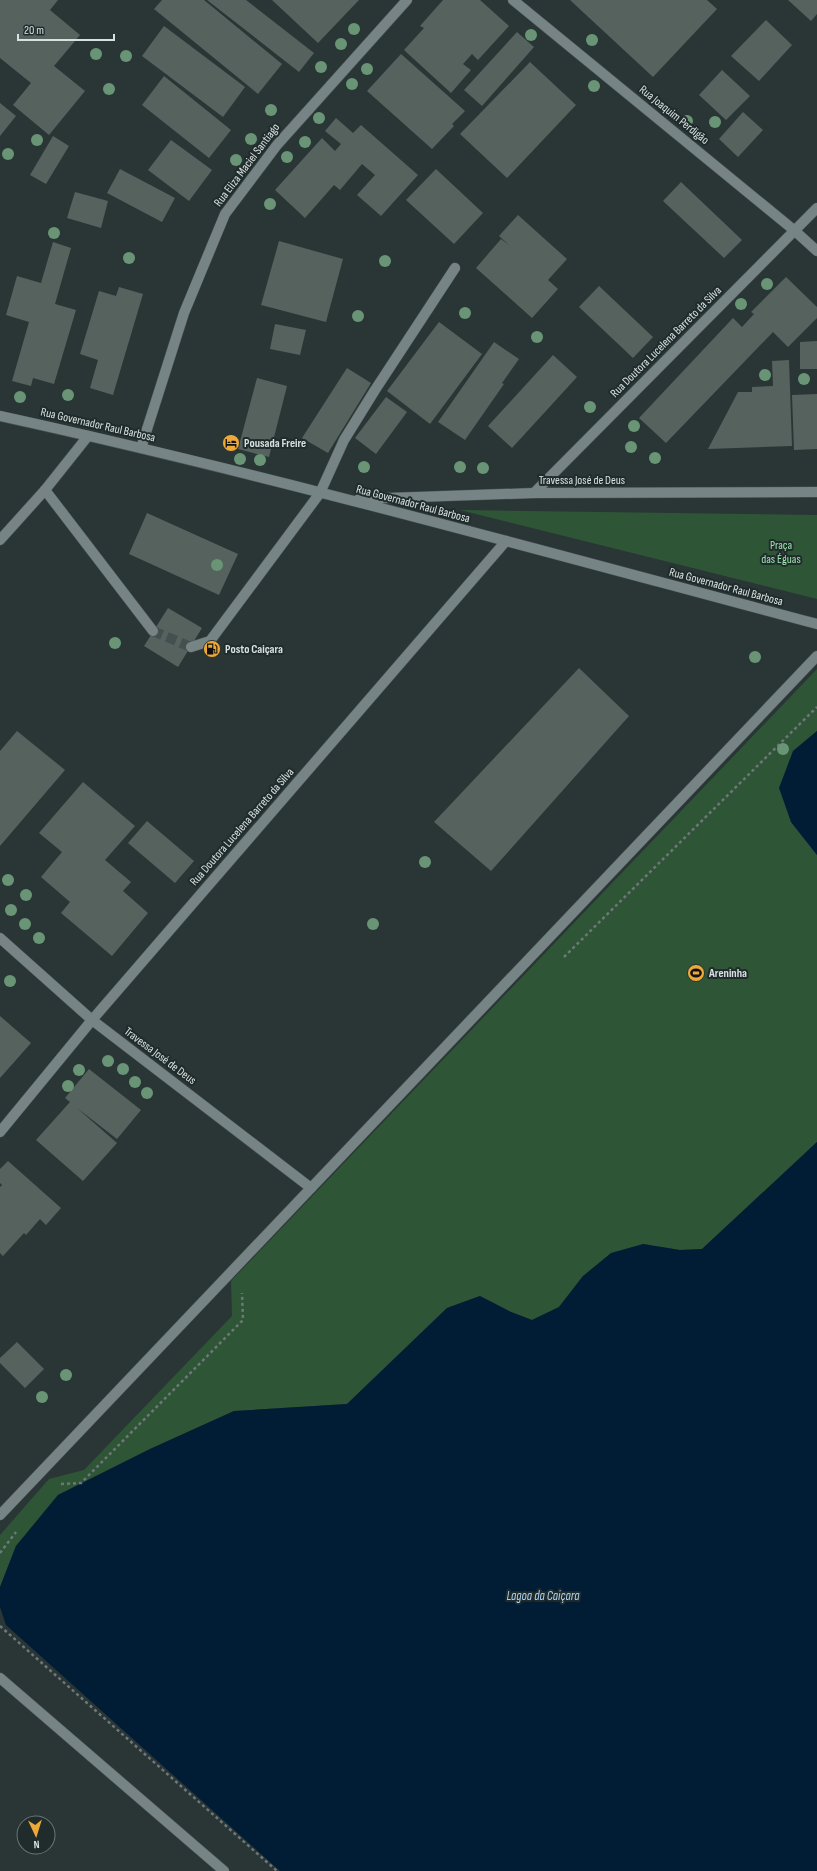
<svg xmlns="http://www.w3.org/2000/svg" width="817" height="1871" font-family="'Sofia Sans Condensed',sans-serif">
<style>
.green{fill:#2f5537}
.water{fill:#011d36}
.building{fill:#56625e}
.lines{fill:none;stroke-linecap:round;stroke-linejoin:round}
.minor-tunnel{stroke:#445050;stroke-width:10;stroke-dasharray:10 5;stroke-linecap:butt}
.minor-casing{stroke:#4a5454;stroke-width:11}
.path{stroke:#6e7878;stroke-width:2.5;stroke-dasharray:3 3;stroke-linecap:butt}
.minor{stroke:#778485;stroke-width:10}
.tree{fill:#699576}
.labels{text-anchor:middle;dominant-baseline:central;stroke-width:4;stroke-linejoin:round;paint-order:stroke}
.street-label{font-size:12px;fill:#d9e0e0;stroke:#202c2c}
.poi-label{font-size:12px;font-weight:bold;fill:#d9e0e0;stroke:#202c2c;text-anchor:start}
.park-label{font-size:12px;fill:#9de3ab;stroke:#202c2c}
.water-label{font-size:13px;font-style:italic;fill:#aed2f5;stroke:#202c2c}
</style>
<rect width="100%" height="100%" fill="#2a3636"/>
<g class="green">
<path d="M460,510L817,515V599Z"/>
<path d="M817,669V731L793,751L791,822L817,855V1142L702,1249L680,1250L643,1244L583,1276L559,1307L532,1320L511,1312L480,1296L447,1308L347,1404L234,1411L150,1449L58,1495L16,1546L0,1587V1535L49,1479L84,1470L232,1316L231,1281Z"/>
</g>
<g class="water">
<path d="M817,731V855L791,822L779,788L793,751Z"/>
<path d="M817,1142V1871H280L6,1625L0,1607V1587L16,1546L58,1495L150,1449L234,1411L347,1404L447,1308L480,1296L511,1312L532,1320L559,1307L583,1276L611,1253L643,1244L680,1250L702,1249Z"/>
</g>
<g class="building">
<path d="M0,0H58L50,10L80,35L54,66L85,91L49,135L13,105L31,83L0,58Z"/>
<path d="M162,0H204L282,64L258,94L154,9Z"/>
<path d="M207,0H246L314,53L299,72Z"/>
<path d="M272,0H359L318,43Z"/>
<path d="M443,0H480L509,26L478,60L472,54L463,64L471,70L451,93L404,50L424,28L420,26Z"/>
<path d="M570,0H707L717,9L653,77Z"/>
<path d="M788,0H817V14L811,21Z"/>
<path d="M766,20L792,45L759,81L731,56Z"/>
<path d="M164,26L245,87L223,117L142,56Z"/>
<path d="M517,32L534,47L482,106L464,90Z"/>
<path d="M401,54L465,111L452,124L454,126L432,149L367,91Z"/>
<path d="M530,62L576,105L507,178L460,134Z"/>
<path d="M722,70L750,96L726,120L699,95Z"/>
<path d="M164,76L231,130L209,158L142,105Z"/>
<path d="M0,103L16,116L0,136Z"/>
<path d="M743,112L763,130L738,157L719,139Z"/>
<path d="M336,118L353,133L361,125L418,175L381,216L357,195L375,175L362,164L340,190L334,185L305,218L275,190L322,138L335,151L341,144L325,131Z"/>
<path d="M53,136L69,146L46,184L30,175Z"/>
<path d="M171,140L212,170L189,201L148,170Z"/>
<path d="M120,169L175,198L162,222L107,193Z"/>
<path d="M436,169L483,213L454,244L406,200Z"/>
<path d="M681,182L742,240L724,258L663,201Z"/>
<path d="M75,192L108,201L101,228L67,218Z"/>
<path d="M518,215L567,259L548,280L558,289L532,318L476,268L501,239L509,245L499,236Z"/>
<path d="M279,241L343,259L326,322L261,305Z"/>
<path d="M53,242L71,248L55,304L76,310L54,384L33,378L31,386L12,381L29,322L6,315L17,276L41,283Z"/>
<path d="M786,277L817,307V318L788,347L773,332L666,443L639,418L733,318L742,327L754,314L751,312Z"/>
<path d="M599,286L653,337L633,358L579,307Z"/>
<path d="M119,287L143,294L113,395L90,388L98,360L80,354L99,291L116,296Z"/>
<path d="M439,322L482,354L430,424L387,391Z"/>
<path d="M275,324L306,330L300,355L270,349Z"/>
<path d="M817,341V369H800V342Z"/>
<path d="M494,342L519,359L502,383L504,384L465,440L438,422Z"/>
<path d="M553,355L577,377L512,448L488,426Z"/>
<path d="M789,360L792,446L708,449L738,392H752V387L773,386L772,361Z"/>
<path d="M347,368L371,383L328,453L302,438Z"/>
<path d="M257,378L287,386L269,457L238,449Z"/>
<path d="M817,394V449L794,450L792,395Z"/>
<path d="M386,397L407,412L376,454L355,438Z"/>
<path d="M147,513L238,554L219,595L129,554Z"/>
<path d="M168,608L202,628L178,667L144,646Z"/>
<path d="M579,668L629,716L491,871L434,822Z"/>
<path d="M17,731L65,770L0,846V751Z"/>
<path d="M83,782L135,826L105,860L131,882L123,891L148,913L112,956L61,913L70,902L41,877L62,852L39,833Z"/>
<path d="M147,821L194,861L175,883L128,843Z"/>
<path d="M0,1016L31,1043L0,1078Z"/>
<path d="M89,1069L141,1110L117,1139L77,1108L117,1143L83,1181L36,1140L70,1102L65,1098Z"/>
<path d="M8,1161L61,1208L46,1225L40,1219L26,1235L24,1233L3,1256L0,1253V1187L2,1185L0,1183V1169Z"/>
<path d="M17,1342L44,1369L25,1388L0,1363V1358Z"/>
</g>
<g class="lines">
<path class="minor-tunnel" d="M153,631L191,647"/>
<g class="minor-casing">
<g id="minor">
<path d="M513,0L795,231L817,251"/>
<path d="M0,416C274,476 546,552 817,624"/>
<path d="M141,448L184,313L225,214L277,145L407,0"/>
<path d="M45,490L153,631"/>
<path d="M534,493L817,208"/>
<path d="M359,499L534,493L817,492"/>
<path d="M0,540L45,490L88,436"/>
<path d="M191,647L210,641L320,493L344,440L375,390L455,268"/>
<path d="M0,938L92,1020L311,1188"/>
<path d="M0,1132L92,1020L506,541"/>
<path d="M0,1515L817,656"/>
<path d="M0,1678L224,1871"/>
</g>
</g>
<g class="path">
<path d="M564,957L817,707"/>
<path d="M61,1484L81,1483L243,1320L242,1293"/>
<path d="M0,1553L16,1532"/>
<path d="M0,1626L277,1871"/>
</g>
<use href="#minor" class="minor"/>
</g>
<g class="tree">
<circle cx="354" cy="29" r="6"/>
<circle cx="531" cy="35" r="6"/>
<circle cx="592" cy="40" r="6"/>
<circle cx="341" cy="44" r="6"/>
<circle cx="96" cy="54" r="6"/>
<circle cx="126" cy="56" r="6"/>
<circle cx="321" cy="67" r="6"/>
<circle cx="367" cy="69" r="6"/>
<circle cx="352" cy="84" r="6"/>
<circle cx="594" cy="86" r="6"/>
<circle cx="109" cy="89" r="6"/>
<circle cx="271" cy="110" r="6"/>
<circle cx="319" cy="118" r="6"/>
<circle cx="687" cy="121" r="6"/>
<circle cx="715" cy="122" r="6"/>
<circle cx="251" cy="139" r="6"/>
<circle cx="37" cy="140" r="6"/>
<circle cx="305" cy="142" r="6"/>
<circle cx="8" cy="154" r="6"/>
<circle cx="287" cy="157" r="6"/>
<circle cx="236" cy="160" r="6"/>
<circle cx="270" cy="204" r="6"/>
<circle cx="54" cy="233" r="6"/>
<circle cx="129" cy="258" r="6"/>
<circle cx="385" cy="261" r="6"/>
<circle cx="767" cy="284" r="6"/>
<circle cx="741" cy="304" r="6"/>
<circle cx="465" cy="313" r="6"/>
<circle cx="358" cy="316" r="6"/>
<circle cx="537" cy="337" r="6"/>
<circle cx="765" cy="375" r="6"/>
<circle cx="804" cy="379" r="6"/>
<circle cx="68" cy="395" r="6"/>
<circle cx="20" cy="397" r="6"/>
<circle cx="590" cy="407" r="6"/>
<circle cx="634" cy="426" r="6"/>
<circle cx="631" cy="447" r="6"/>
<circle cx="655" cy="458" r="6"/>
<circle cx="240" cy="459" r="6"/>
<circle cx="260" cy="460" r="6"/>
<circle cx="364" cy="467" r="6"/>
<circle cx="460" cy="467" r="6"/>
<circle cx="483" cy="468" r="6"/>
<circle cx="217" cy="565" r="6"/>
<circle cx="115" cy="643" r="6"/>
<circle cx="755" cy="657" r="6"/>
<circle cx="783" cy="749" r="6"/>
<circle cx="425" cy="862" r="6"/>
<circle cx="8" cy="880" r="6"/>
<circle cx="26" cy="895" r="6"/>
<circle cx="11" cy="910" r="6"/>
<circle cx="25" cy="924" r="6"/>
<circle cx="373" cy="924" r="6"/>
<circle cx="39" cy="938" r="6"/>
<circle cx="10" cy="981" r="6"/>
<circle cx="108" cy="1061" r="6"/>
<circle cx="123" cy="1069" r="6"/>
<circle cx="79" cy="1070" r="6"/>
<circle cx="135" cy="1082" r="6"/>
<circle cx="68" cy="1086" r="6"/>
<circle cx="147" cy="1093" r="6"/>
<circle cx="66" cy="1375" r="6"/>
<circle cx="42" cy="1397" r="6"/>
</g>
<defs>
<g id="hotel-disc" transform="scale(0.9)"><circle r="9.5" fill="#eca93a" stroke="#202c2c"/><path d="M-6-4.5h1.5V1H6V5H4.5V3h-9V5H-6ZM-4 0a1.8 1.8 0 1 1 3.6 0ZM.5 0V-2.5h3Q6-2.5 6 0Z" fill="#111"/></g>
<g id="fuel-disc" transform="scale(0.9)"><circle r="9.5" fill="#eca93a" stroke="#202c2c"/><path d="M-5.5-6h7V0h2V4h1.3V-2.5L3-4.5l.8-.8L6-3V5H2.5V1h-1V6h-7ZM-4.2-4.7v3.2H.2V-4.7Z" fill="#111"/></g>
<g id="stadium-disc" transform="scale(0.9)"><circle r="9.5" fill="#eca93a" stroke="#202c2c"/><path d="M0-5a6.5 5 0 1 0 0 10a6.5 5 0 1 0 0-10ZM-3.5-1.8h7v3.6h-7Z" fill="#111"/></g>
</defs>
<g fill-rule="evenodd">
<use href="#hotel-disc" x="231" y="443"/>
<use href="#fuel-disc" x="212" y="649"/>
<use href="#stadium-disc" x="696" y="973"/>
</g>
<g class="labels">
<g class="street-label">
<text transform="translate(674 115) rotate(39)">Rua Joaquim Perdigão</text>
<text transform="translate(247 165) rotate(-53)">Rua Eliza Maciel Santiago</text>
<text transform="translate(666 342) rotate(-45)">Rua Doutora Lucelena Barreto da Silva</text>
<text transform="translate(98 425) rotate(13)">Rua Governador Raul Barbosa</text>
<text x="582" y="480">Travessa José de Deus</text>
<text transform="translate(413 504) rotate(15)">Rua Governador Raul Barbosa</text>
<text transform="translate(726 587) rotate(15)">Rua Governador Raul Barbosa</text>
<text transform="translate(242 827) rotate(-49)">Rua Doutora Lucelena Barreto da Silva</text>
<text transform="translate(160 1056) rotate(37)">Travessa José de Deus</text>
</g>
<g class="poi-label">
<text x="244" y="443">Pousada Freire</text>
<text x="225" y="649">Posto Caiçara</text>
<text x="709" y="973">Areninha</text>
</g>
<g class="park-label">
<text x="781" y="545">Praça<tspan x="781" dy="14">das Éguas</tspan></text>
</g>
<g class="water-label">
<text x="543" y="1596">Lagoa da Caiçara</text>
</g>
</g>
<g transform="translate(36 1835) rotate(176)"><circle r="19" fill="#202c2c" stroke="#6a7474"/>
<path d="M0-3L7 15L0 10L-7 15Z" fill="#eca93a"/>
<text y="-6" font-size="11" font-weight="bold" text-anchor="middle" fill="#d9e0e0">N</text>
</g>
<path d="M18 34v6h96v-6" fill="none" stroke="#d9e0e0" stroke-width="2"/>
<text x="24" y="34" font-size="12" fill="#d9e0e0" stroke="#202c2c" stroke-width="3" paint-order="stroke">20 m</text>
</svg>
